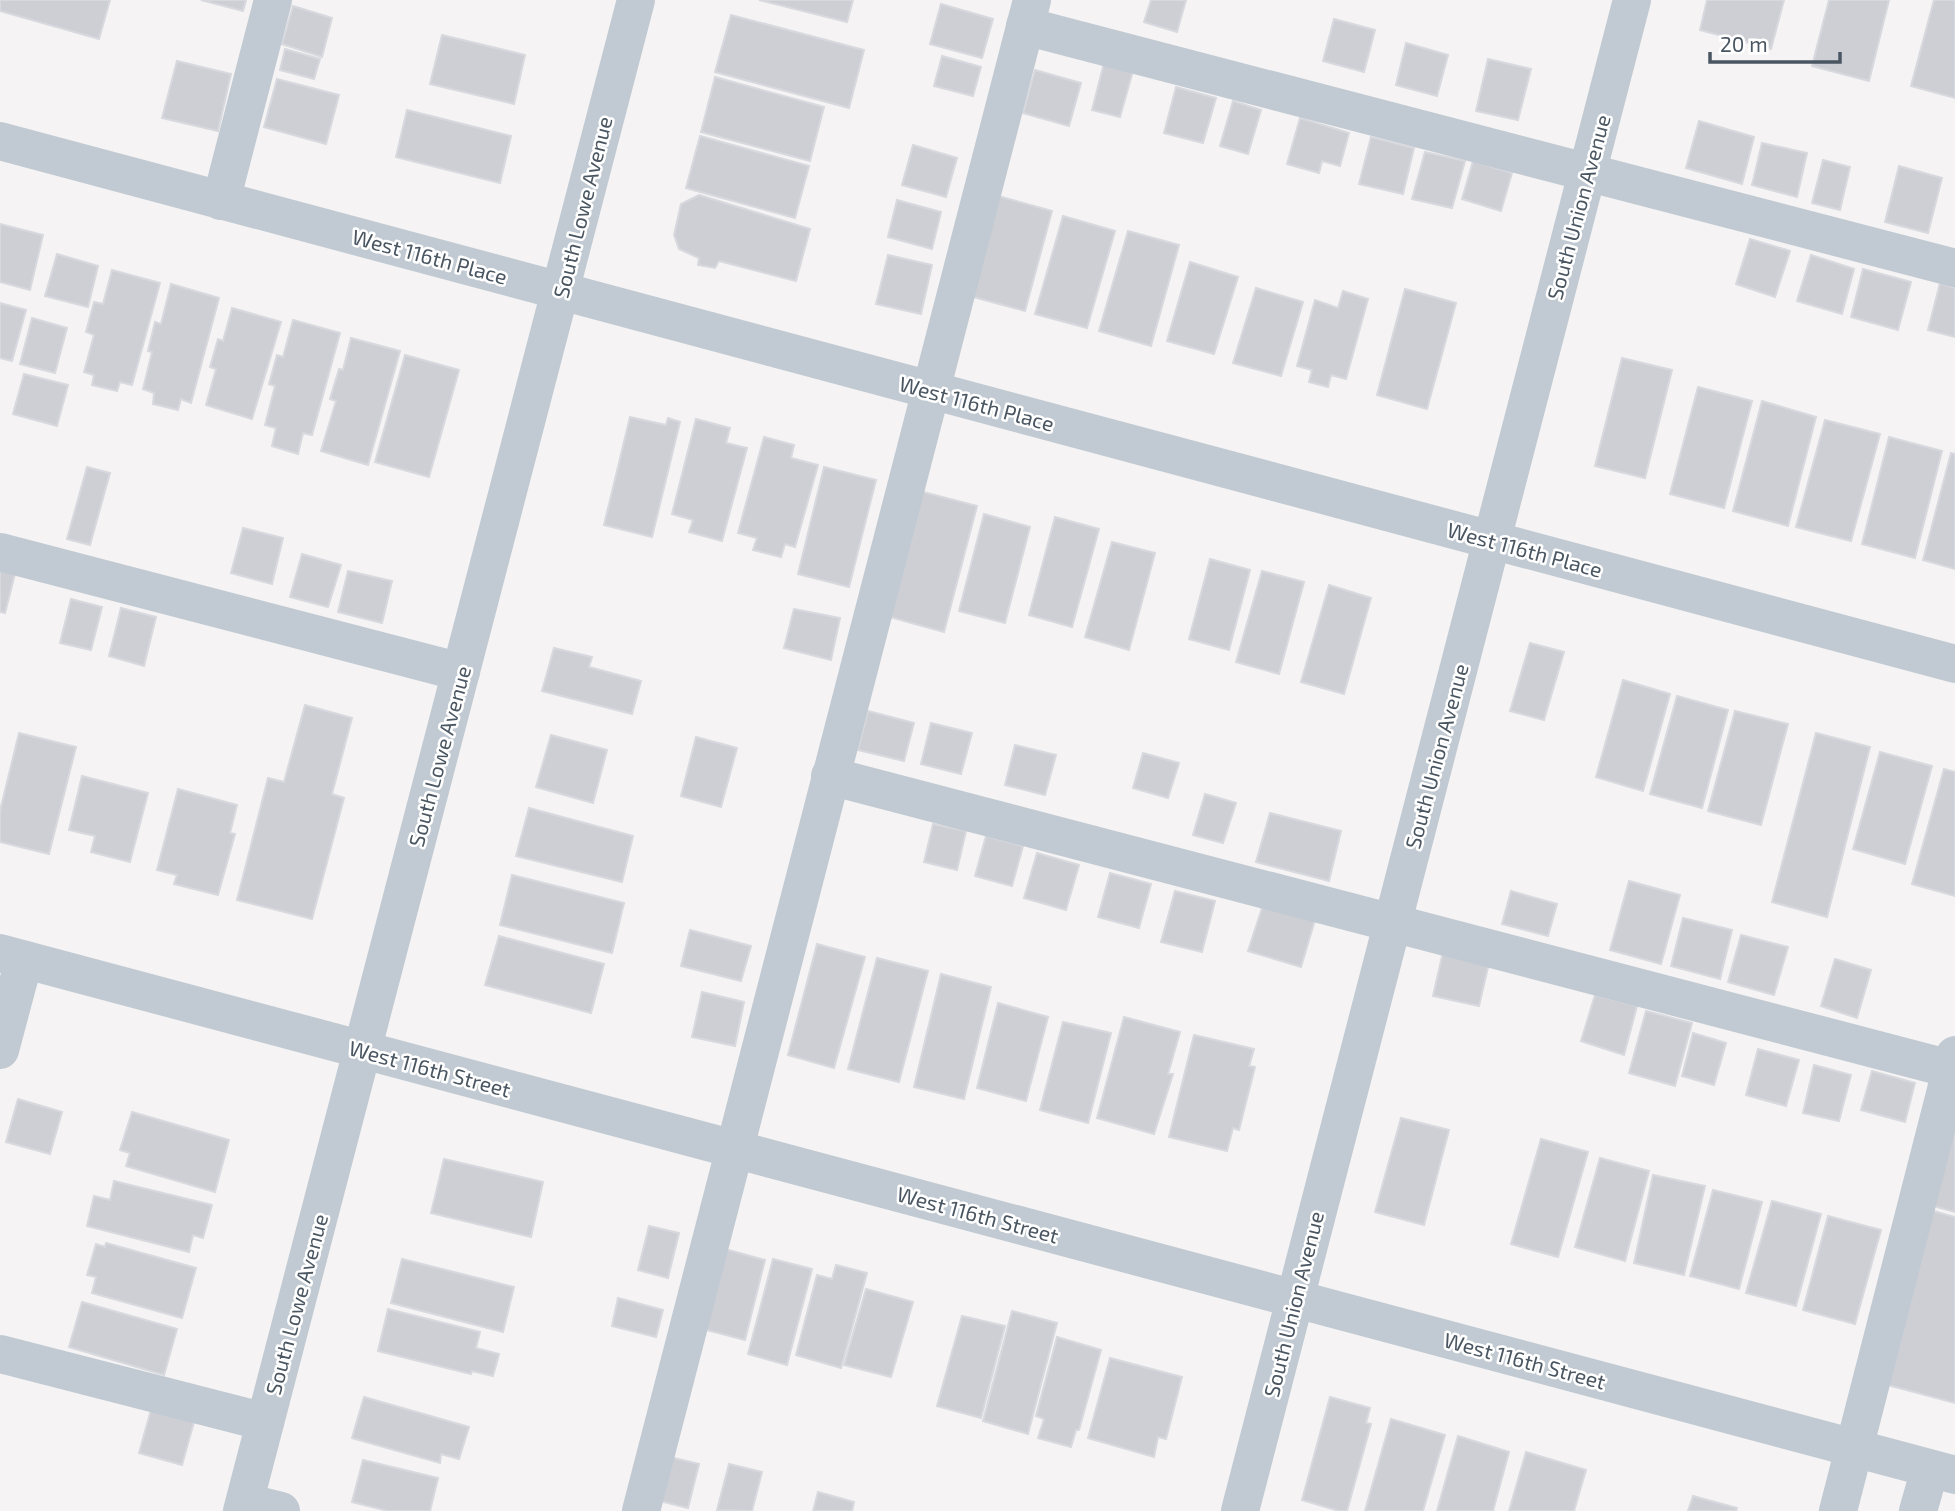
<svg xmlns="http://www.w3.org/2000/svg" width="1955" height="1511" font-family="'Exo 2',sans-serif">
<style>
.building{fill:#cdcfd5;stroke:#d7d9de;stroke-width:2}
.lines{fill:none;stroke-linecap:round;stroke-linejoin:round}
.minor{stroke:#c1cad2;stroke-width:38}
.labels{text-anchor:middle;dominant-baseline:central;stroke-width:5;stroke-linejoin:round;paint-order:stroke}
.street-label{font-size:21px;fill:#4a5661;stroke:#fff}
</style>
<rect width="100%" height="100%" fill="#f5f3f3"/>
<g class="building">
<path d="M0,0H110L99,39L0,11Z"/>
<path d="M201,0H246L243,11Z"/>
<path d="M759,0H853L847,22Z"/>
<path d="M1151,0H1186L1177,32L1144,22Z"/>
<path d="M1707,0H1784L1771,49L1700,30Z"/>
<path d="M1829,0H1889L1869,81L1812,66Z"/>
<path d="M1934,0H1955V98L1911,86Z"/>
<path d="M941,4L993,19L982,58L930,44Z"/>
<path d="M293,6L332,18L322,57L282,44Z"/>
<path d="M731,15L864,50L849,108L715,72Z"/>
<path d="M1334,19L1375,30L1364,72L1323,61Z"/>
<path d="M442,35L525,55L514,104L430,84Z"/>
<path d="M1406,43L1448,55L1437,96L1396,85Z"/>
<path d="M285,49L320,59L314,79L280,70Z"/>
<path d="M942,56L981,67L973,96L934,86Z"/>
<path d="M1488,59L1531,69L1518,120L1476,111Z"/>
<path d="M177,61L231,74L218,131L162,118Z"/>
<path d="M1104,63L1133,71L1120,117L1092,110Z"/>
<path d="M1035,70L1081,83L1069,126L1023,113Z"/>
<path d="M715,77L824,107L810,161L701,132Z"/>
<path d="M277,79L339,95L326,144L264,127Z"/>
<path d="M1176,87L1216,98L1203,143L1164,133Z"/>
<path d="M1233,101L1261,110L1248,154L1220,146Z"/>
<path d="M407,110L511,136L500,183L396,157Z"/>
<path d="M1300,118L1349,133L1340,166L1322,161L1319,173L1287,164Z"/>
<path d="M1699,121L1754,137L1742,184L1686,168Z"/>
<path d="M700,136L809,166L795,218L686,188Z"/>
<path d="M1371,137L1414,148L1403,194L1359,184Z"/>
<path d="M1762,143L1807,153L1797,197L1752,185Z"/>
<path d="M913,145L957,158L946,197L902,185Z"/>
<path d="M1425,152L1465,161L1452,208L1412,199Z"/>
<path d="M1823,160L1850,167L1840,210L1812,203Z"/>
<path d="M1473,161L1512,173L1501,211L1462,199Z"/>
<path d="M1899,166L1942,178L1928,233L1885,222Z"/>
<path d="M699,195L810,229L796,281L719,261L715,268L698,265L699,258L679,249L674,235L681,204Z"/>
<path d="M998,196L1052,211L1025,311L970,296Z"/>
<path d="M897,200L941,212L932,249L888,237Z"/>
<path d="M1063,216L1115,231L1087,328L1035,314Z"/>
<path d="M0,224L43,235L30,290L0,282Z"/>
<path d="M1128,231L1179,245L1151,346L1099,331Z"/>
<path d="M1750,239L1790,251L1775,297L1736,284Z"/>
<path d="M57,254L98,266L88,307L45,296Z"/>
<path d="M888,255L932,265L921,314L876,304Z"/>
<path d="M1811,255L1854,269L1842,314L1797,301Z"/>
<path d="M1190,262L1238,277L1214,354L1167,341Z"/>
<path d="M1863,269L1911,282L1898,330L1851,317Z"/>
<path d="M112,270L160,283L132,385L120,382L117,391L92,385L94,375L84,372L94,335L86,332L94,302L103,304Z"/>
<path d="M1940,283L1955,288V337L1928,330Z"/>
<path d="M171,284L219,298L191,403L181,399L178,410L153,404L154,393L143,389L152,352L148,351L155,322L161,324Z"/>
<path d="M1256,288L1303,302L1281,376L1233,363Z"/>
<path d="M1405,289L1456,303L1427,409L1377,395Z"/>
<path d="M1343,291L1368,299L1346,379L1331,375L1328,387L1309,382L1312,370L1297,366L1315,300L1338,308Z"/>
<path d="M0,303L26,310L12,361L0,358Z"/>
<path d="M232,308L281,322L252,419L206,405L216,369L210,367L218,339L223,341Z"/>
<path d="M32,318L67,328L55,373L20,364Z"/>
<path d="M293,320L340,333L312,435L303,433L298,454L272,446L276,428L265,425L275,386L269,384L277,355L283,357Z"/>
<path d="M351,338L400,351L368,465L321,451L336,401L330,399L339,369L343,370Z"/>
<path d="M405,355L459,370L429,477L375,462Z"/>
<path d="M1622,358L1672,370L1645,478L1595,466Z"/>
<path d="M24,374L68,385L57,426L13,414Z"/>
<path d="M1698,387L1752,401L1724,508L1670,494Z"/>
<path d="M1762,401L1816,417L1788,526L1733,511Z"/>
<path d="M630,417L666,425L668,418L680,422L652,537L604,525Z"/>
<path d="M696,419L730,428L726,443L747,448L722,541L689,532L693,520L672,514Z"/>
<path d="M1825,420L1880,434L1851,541L1796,527Z"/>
<path d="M764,437L794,445L791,458L818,465L795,547L785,544L781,557L753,550L757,538L738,533Z"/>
<path d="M1889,437L1942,451L1915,558L1862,544Z"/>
<path d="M1951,453L1955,454V569L1923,560Z"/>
<path d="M87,467L110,473L90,545L67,539Z"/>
<path d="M824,467L876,480L849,587L798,574Z"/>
<path d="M923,492L977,506L944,632L890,617Z"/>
<path d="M984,514L1030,527L1005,623L959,611Z"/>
<path d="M1055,517L1099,529L1072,627L1029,615Z"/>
<path d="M243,528L283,538L272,584L231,573Z"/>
<path d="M1112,542L1155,553L1129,650L1085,637Z"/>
<path d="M302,554L341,565L328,607L290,597Z"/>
<path d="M1210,559L1250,570L1229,650L1189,639Z"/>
<path d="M0,570L15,574L5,613L0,612Z"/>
<path d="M348,571L392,581L382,623L338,612Z"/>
<path d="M1262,571L1304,582L1279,674L1236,662Z"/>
<path d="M1329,585L1371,598L1344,694L1301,682Z"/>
<path d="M71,599L102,607L91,650L60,643Z"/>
<path d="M121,608L156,617L144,666L109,656Z"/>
<path d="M794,609L840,618L831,660L784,648Z"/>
<path d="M1530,643L1564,652L1544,720L1510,711Z"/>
<path d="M554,648L592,657L589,667L641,681L632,714L542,691Z"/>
<path d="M1623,680L1670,694L1643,791L1596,777Z"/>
<path d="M1677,696L1728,710L1702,808L1650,794Z"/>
<path d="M305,705L352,718L332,794L344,798L312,919L237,900L268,778L284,782Z"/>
<path d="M868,711L914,723L904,761L858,750Z"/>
<path d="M1735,711L1788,724L1761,825L1708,811Z"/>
<path d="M931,723L972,733L961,774L921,764Z"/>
<path d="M19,733L76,747L49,854L0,842V811Z"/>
<path d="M1816,733L1870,747L1827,917L1772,902Z"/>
<path d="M551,735L607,750L593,803L536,787Z"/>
<path d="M696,737L737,748L721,807L681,796Z"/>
<path d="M1015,745L1056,755L1045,795L1005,785Z"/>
<path d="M1880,752L1932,766L1905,864L1853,849Z"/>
<path d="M1143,753L1179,763L1168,798L1133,788Z"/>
<path d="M1944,769L1955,772V896L1912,884Z"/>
<path d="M82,776L148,793L130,862L91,852L95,836L69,830Z"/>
<path d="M178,789L237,805L230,833L235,834L218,895L174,884L177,875L157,870Z"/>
<path d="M1205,794L1236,803L1223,843L1193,835Z"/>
<path d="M529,808L633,836L622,882L516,856Z"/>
<path d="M1270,813L1341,831L1329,881L1256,862Z"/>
<path d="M933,824L966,831L957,870L924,862Z"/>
<path d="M986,836L1023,846L1012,886L975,876Z"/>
<path d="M1037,853L1079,865L1066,910L1024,898Z"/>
<path d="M1110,873L1151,884L1139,928L1098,917Z"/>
<path d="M512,875L624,903L612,953L500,925Z"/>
<path d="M1629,881L1680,895L1661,964L1610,950Z"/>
<path d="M1175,891L1215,901L1202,952L1161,942Z"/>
<path d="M1511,891L1557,904L1548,936L1502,924Z"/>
<path d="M1263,905L1315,920L1301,967L1248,951Z"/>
<path d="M1683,918L1732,930L1720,979L1671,966Z"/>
<path d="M690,930L751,946L741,981L681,966Z"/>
<path d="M1741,935L1788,947L1774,995L1728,982Z"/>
<path d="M499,936L604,964L591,1013L485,985Z"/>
<path d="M817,944L865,957L834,1068L788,1055Z"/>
<path d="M1443,952L1489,963L1479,1006L1433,996Z"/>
<path d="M877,958L928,971L899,1082L848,1069Z"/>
<path d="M1835,959L1871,970L1857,1018L1821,1006Z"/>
<path d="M941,974L991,987L964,1099L914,1087Z"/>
<path d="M702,992L744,1002L735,1046L692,1037Z"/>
<path d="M1595,995L1637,1006L1624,1055L1581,1041Z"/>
<path d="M998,1003L1048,1017L1026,1101L977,1088Z"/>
<path d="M1646,1011L1692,1023L1675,1086L1629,1073Z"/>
<path d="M1124,1017L1180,1032L1168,1074H1173L1154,1134L1097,1118Z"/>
<path d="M1063,1022L1111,1033L1088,1123L1040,1110Z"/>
<path d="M1693,1033L1726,1043L1714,1085L1682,1076Z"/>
<path d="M1194,1035L1254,1049L1249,1066L1255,1067L1239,1130L1233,1128L1227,1151L1169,1137Z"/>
<path d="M1758,1049L1799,1060L1786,1106L1746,1095Z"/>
<path d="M1814,1065L1851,1075L1839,1121L1803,1113Z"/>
<path d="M1872,1071L1915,1083L1905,1122L1861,1110Z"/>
<path d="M18,1099L62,1112L50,1154L6,1142Z"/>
<path d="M132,1112L229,1140L215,1192L126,1166L130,1153L120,1150Z"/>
<path d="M1401,1118L1449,1130L1424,1225L1375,1212Z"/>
<path d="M1955,1123V1212L1933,1206Z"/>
<path d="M1541,1139L1588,1152L1558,1257L1511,1244Z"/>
<path d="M1600,1158L1649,1171L1625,1261L1575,1247Z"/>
<path d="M444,1159L543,1182L531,1237L431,1213Z"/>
<path d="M1653,1175L1705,1186L1684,1275L1634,1263Z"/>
<path d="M114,1181L212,1205L203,1238L193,1235L189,1252L87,1226L94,1196L110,1200Z"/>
<path d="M1713,1190L1762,1202L1739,1289L1690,1276Z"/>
<path d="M1772,1201L1821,1214L1796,1306L1746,1293Z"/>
<path d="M1930,1210L1955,1217V1403L1884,1384Z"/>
<path d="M1828,1216L1881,1230L1855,1324L1803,1310Z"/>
<path d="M649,1226L679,1233L668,1278L638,1270Z"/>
<path d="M106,1243L196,1268L182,1318L92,1293L96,1277L87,1275L96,1244L105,1247Z"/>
<path d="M725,1249L765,1260L745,1340L703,1329Z"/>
<path d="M402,1259L514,1287L503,1332L391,1303Z"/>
<path d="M773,1259L812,1269L787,1365L748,1354Z"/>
<path d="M836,1265L867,1273L841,1368L796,1355L817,1275L832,1279Z"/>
<path d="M866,1289L913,1302L891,1377L844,1365Z"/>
<path d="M618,1298L663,1310L656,1337L612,1326Z"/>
<path d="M82,1302L177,1329L164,1375L69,1347Z"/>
<path d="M388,1309L480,1332L476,1348L499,1354L493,1376L472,1371L471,1374L378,1351Z"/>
<path d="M1012,1311L1057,1323L1028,1434L983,1421Z"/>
<path d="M962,1316L1005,1326L981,1418L937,1406Z"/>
<path d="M1057,1337L1101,1350L1079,1430H1076L1071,1447L1038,1438L1044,1419L1036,1416Z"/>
<path d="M1110,1358L1182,1377L1166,1439L1158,1437L1154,1457L1088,1438Z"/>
<path d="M364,1397L469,1427L459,1459L441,1454L440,1463L352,1438Z"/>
<path d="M1330,1397L1370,1408L1366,1423L1371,1424L1347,1511H1339L1302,1500Z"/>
<path d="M151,1410L194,1422L182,1465L139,1453Z"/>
<path d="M1391,1419L1445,1435L1423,1511H1365Z"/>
<path d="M1458,1436L1509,1452L1493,1511H1437Z"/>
<path d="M1526,1452L1586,1470L1574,1511H1509Z"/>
<path d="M670,1457L699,1464L688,1508L660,1501Z"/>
<path d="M363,1460L438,1478L430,1511H388L352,1502Z"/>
<path d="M729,1464L762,1472L752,1511L717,1510Z"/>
<path d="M818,1492L854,1502L852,1511H813Z"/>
<path d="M1693,1496L1737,1508L1736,1511H1688Z"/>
</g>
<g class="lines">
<g class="minor">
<path d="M1025,26L1955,268"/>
<path d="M0,141L1955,664"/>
<path d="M221,201L273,0"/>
<path d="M0,552L461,672"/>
<path d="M830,776L1951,1069"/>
<path d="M0,953L1955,1475"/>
<path d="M0,1050L24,960"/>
<path d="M0,1354L265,1422"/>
<path d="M245,1502L281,1511"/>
<path d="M242,1511L636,0"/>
<path d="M641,1511L1032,0"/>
<path d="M1240,1511L1632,0"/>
<path d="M1838,1511L1955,1055"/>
<path d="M1918,1511L1930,1469"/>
</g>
</g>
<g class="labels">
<g class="street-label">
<text transform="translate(582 207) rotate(-76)">South Lowe Avenue</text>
<text transform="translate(1578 207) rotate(-75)">South Union Avenue</text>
<text transform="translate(430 256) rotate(15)">West 116th Place</text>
<text transform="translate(977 403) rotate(15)">West 116th Place</text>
<text transform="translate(1525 549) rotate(15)">West 116th Place</text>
<text transform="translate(439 756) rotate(-75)">South Lowe Avenue</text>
<text transform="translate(1436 756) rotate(-75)">South Union Avenue</text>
<text transform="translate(430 1068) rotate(15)">West 116th Street</text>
<text transform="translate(978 1214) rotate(15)">West 116th Street</text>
<text transform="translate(296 1304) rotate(-75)">South Lowe Avenue</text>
<text transform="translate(1293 1304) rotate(-76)">South Union Avenue</text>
<text transform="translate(1525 1360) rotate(15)">West 116th Street</text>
</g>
</g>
<path d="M1710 52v10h130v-10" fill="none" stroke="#4a5661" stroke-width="3.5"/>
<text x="1720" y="52" font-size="21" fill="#4a5661" stroke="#ffffff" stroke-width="5" paint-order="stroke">20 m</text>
</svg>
